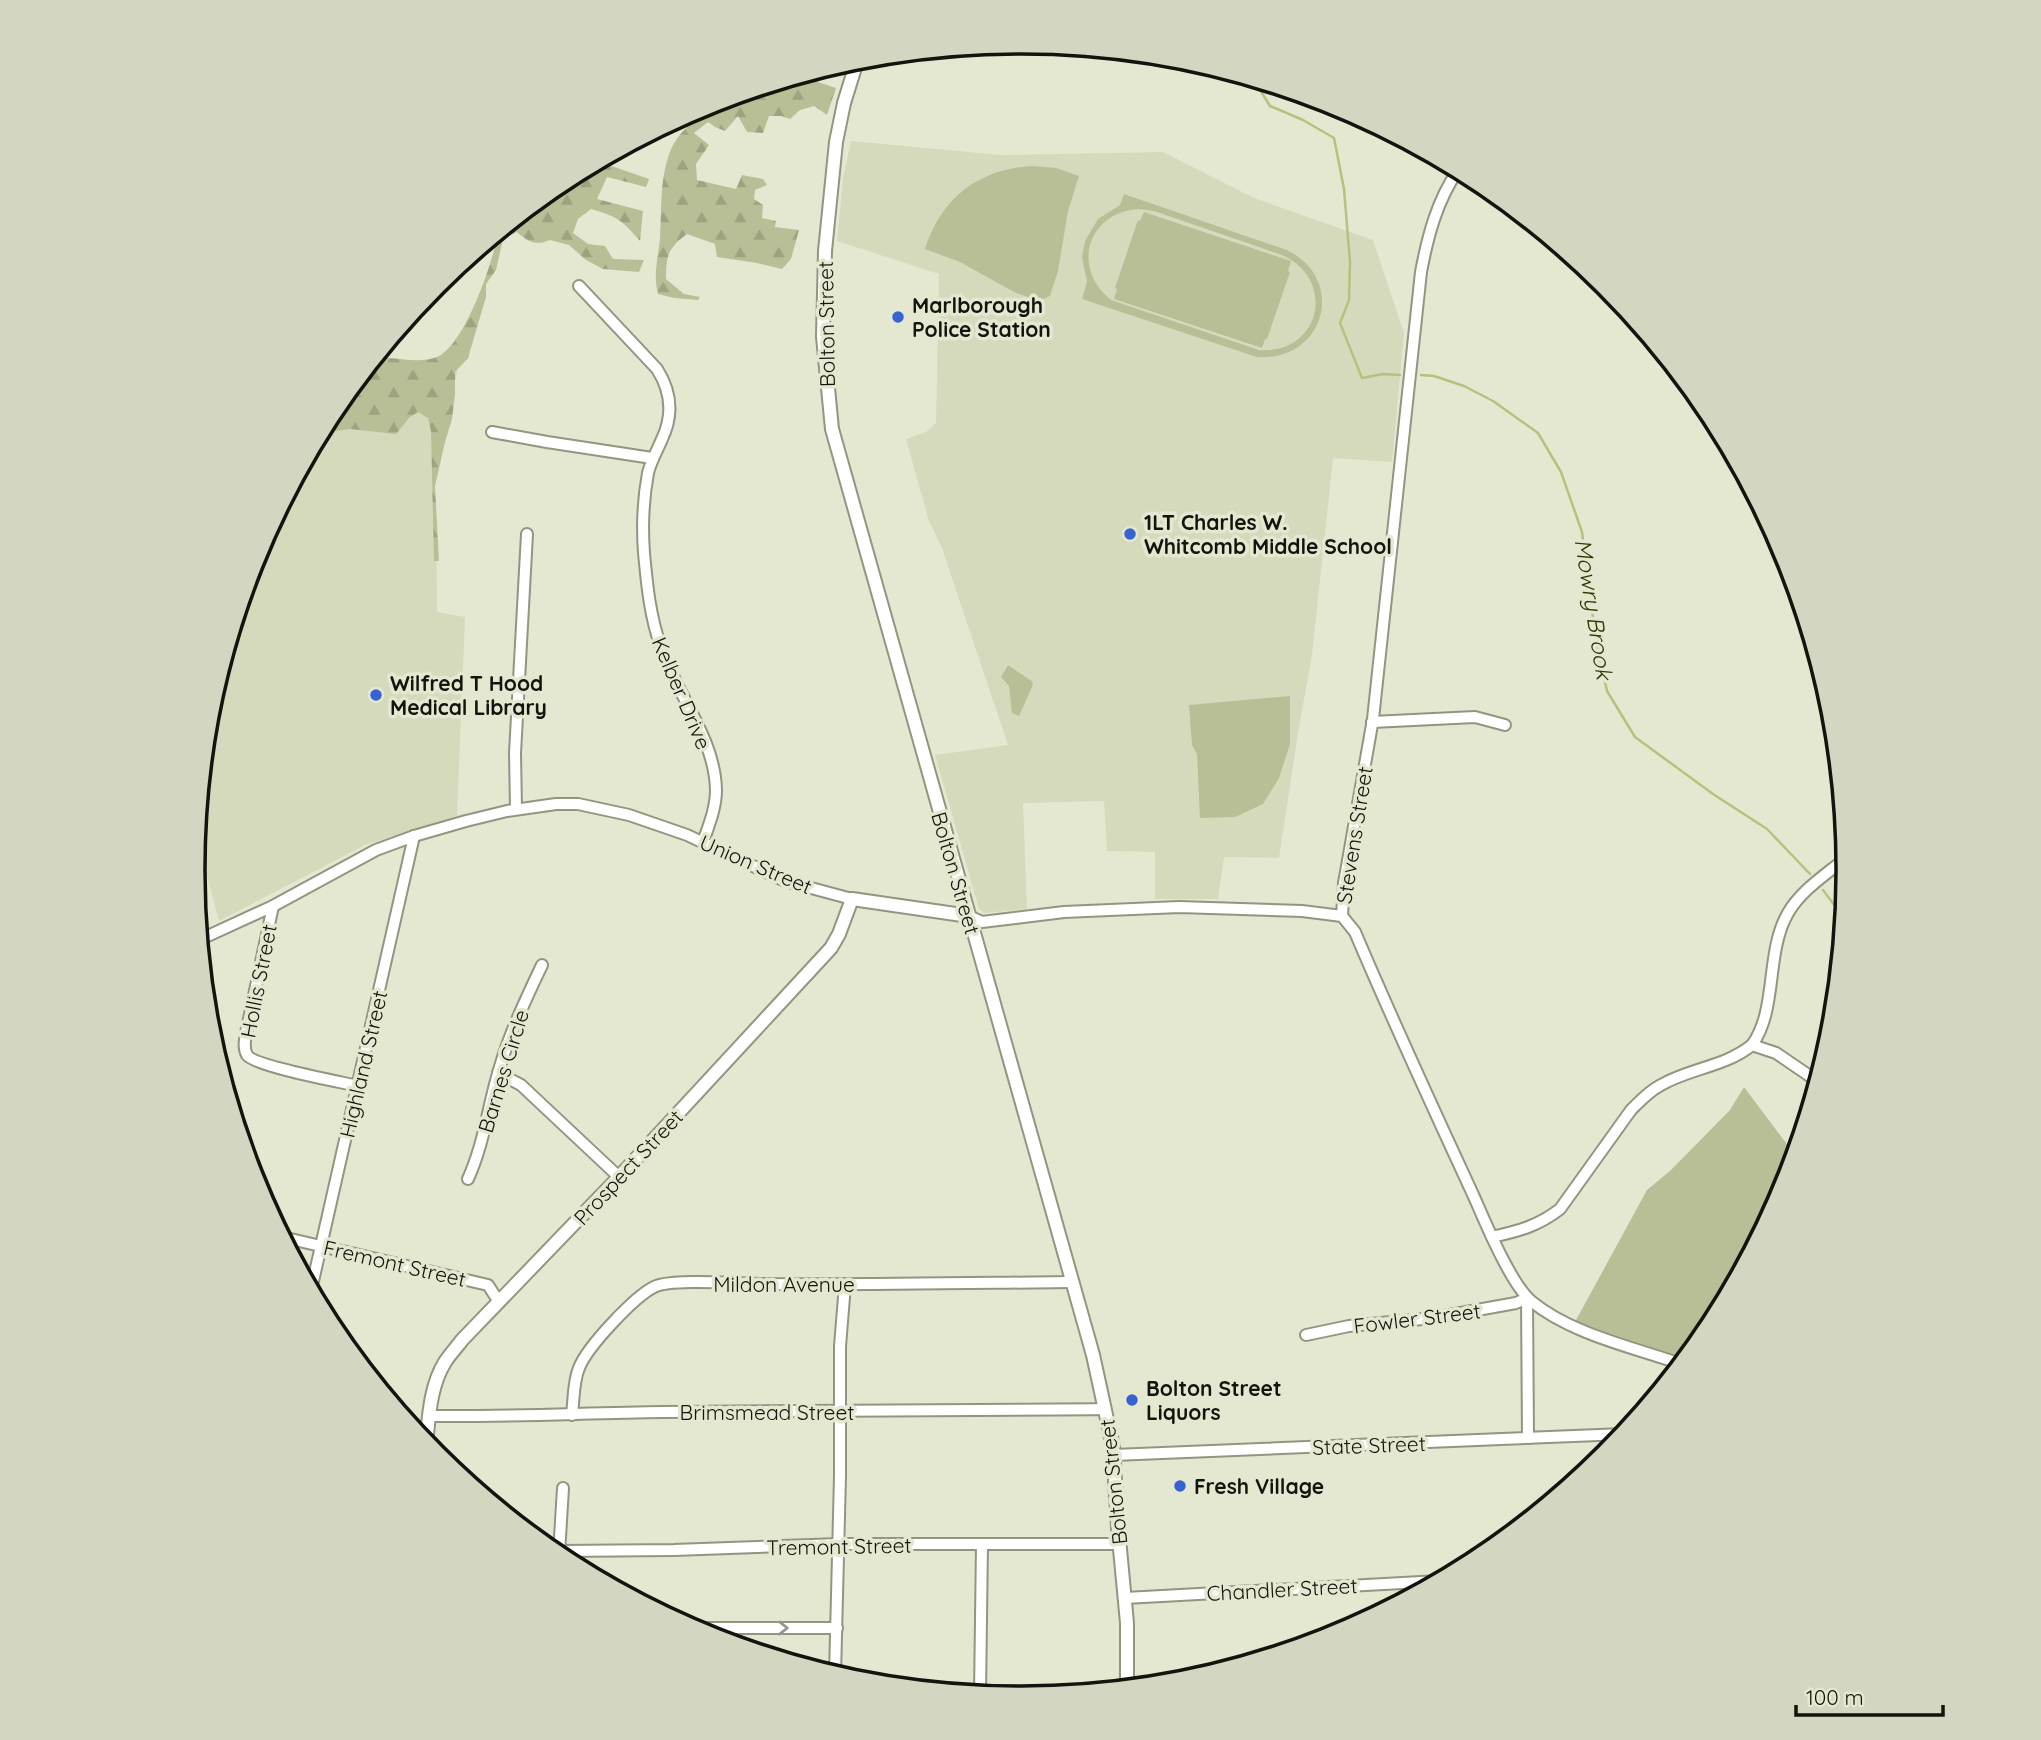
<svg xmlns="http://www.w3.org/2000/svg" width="2041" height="1740" font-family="Quicksand,sans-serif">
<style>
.built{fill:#d5dabd}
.green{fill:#b8bf96;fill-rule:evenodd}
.forest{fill:url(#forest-firs)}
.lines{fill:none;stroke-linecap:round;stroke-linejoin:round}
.stream{stroke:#b7c17e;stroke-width:2.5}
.minor-casing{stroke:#929580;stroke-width:14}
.major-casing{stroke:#929580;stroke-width:16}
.minor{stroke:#fff;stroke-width:10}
.major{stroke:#fff;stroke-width:12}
.oneway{stroke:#959592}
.poi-dot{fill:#3762d2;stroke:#e4e8d1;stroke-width:2.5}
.labels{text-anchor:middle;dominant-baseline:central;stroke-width:7;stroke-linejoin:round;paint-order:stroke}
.poi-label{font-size:21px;font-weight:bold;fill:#13140d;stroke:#e4e8d1;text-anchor:start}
.street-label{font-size:21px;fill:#13140d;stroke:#e4e8d1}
.water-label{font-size:23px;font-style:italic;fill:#333802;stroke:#e4e8d1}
.rim{fill:none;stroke:#13140d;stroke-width:3.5}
</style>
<defs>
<pattern id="forest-firs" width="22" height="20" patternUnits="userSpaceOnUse" patternTransform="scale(1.75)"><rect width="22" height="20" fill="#b8bf96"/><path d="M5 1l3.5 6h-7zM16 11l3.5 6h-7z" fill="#9da380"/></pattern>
</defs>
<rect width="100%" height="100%" fill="#e4e8d1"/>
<g class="built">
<path d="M851,141L1001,155L1163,152L1254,198L1373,240L1404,333L1392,462L1333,458L1312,655L1299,727L1279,858L1224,857L1218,899H1155V852L1107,851L1104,801L1023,803L1027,909L984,913L979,909L935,755L1008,745L942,548L929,521L906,439L926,432L936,423L939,274L837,241L843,178Z"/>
<path d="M460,361L432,469L436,512L437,612L465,617L457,816L365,845L219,921L196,835L208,708L256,553L332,410Z"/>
</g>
<g class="green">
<path d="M1032,166L1056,168L1079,176L1068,211L1058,271L1050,296L1039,301L1014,292L960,262L925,249C941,198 978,169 1032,166Z"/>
<path d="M1124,194L1284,249C1348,276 1326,362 1257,357L1082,299L1087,282L1082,257L1085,241L1098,219L1120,205ZM1138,209L1154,211L1282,255C1338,280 1320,355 1259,350L1111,300C1071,268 1087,213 1138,209Z"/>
<path d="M1144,212L1291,261L1288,271L1290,272L1267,339H1265L1262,348L1114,299L1117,289L1115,288L1138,220L1140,221Z"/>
<path d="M1008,665L1033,682L1032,687L1019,716L1012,713L1009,686L1001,677Z"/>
<path d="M1290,696V744L1279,778L1263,804L1235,817L1200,818L1197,754L1192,745L1189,705Z"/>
<path d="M1744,1087L1795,1155L1785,1187L1709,1330L1685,1359L1575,1322L1647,1190L1671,1170L1730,1110Z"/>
</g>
<g class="forest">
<path d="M794,78L812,80L836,88L827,115L814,106L800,110L790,119L781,116H769L763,133L747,132L738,116L725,131L715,127L708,122L694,133L709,145L696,164L697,180L736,189L742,175L763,179L767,185L755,190L754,199L763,205L762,218L776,221L775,227L799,230L791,259L782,269L757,263L717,257L715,244L687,234C668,248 666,256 666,279L684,294L700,297L698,300L674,298L658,294C653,274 658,259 660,239C662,209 659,176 672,147C678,135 688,126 697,117V109L704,105Z"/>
<path d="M605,158L603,163L649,179L646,187L607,177L597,199L643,211L640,241C622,220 618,217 591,209L578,219L573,233L588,244L605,246L613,259L644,260L639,272L603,269L586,260L569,245L550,240C536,246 528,242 517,232L503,239L496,270L486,284V297L468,358L455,372V394L452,419L445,442L435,486L439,561H434L431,431L428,418L418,412L410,417L396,434L350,429L320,433L332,410L380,351L388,358C403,359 422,363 437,357C465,345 493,262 498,233L561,181Z"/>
</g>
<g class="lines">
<g class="stream">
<path d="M1254,80L1270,106L1303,120L1334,138L1344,189L1350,262L1349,300L1340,323L1362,378L1383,374L1400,375"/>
<path d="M1421,375L1434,376L1464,386L1493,401L1538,433L1561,472L1582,532L1596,642L1607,691L1635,737L1713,794L1767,829L1810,874"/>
<path d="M1823,890L1844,918"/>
</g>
<g class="minor-casing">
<g id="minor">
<path d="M1458,170C1437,201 1428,235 1421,272L1373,719L1344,883L1342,916L1355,932C1393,1022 1434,1110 1475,1199C1486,1224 1511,1284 1531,1301C1571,1334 1632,1347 1681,1364"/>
<path d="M579,286L657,369C671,391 674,414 662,439C657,451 651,461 648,473C643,500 642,526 644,553C647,585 650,617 661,647C677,696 715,738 716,790C716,808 709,825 703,842"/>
<path d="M492,432L547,442L652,458"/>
<path d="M1372,722L1475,717L1505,725"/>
<path d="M516,809L515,753L527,534"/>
<path d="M273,906L246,1033C245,1040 243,1048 247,1055C254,1066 341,1082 358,1086"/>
<path d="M969,916L982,922L1064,912L1179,907L1302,911L1342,916"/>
<path d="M199,940L273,906L376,850L414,836L466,821L507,811L556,804H578L629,815L687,835L785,881L852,899"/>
<path d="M1752,1045C1778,1009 1765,953 1788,913C1801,890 1827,874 1847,857"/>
<path d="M498,1073L521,1085L619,1177"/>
<path d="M468,1179C484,1144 488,1106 499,1070C510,1032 525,1001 542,965"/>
<path d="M282,1237L488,1285L499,1302"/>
<path d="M1492,1237C1519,1231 1538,1226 1560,1209L1631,1110C1640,1101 1649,1091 1661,1085C1690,1068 1725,1067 1752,1045L1776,1053L1817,1081"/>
<path d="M311,1290L414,836"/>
<path d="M1306,1335L1349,1326L1433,1318L1516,1303L1527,1298L1528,1438"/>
<path d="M572,1415C574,1399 573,1382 579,1368C587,1347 634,1297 654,1287C672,1278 741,1284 765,1284C868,1285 970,1283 1072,1282"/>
<path d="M429,1416C507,1417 585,1413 663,1412C811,1411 958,1411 1105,1409"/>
<path d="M1114,1455L1624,1434"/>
<path d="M560,1551L674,1550L839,1544H1119"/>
<path d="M559,1554L563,1488"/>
<path d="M1125,1598L1439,1581"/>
<path d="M691,1628H837"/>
<path d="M835,1675L840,1476V1346L845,1285"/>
<path d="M980,1694L982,1544"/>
</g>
</g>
<g class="major-casing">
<g id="major">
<path d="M858,58L844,103L836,142L825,251L823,337L832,429L1093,1355L1113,1447L1118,1528L1127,1623V1687"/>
<path d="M426,1444C429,1417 430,1386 445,1362C450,1354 457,1347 462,1340L620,1176L831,948L839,934L852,899L969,916"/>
</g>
</g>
<use href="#minor" class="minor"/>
<use href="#major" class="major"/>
</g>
<defs><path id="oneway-chevron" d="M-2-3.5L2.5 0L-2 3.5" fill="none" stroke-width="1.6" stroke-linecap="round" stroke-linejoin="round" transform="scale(1.75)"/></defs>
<use class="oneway" href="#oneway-chevron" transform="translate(783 1628)"/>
<g class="poi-dot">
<circle cx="898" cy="317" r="7"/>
<circle cx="1130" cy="534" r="7"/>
<circle cx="376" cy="695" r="7"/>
<circle cx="1132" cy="1400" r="7"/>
<circle cx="1180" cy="1486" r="7"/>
</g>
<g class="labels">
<g class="poi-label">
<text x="912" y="305">Marlborough<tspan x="912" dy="24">Police Station</tspan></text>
<text x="1144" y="522">1LT Charles W.<tspan x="1144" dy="24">Whitcomb Middle School</tspan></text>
<text x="390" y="683">Wilfred T Hood<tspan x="390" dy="24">Medical Library</tspan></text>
<text x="1146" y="1388">Bolton Street<tspan x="1146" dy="24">Liquors</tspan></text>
<text x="1194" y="1486">Fresh Village</text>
</g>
<g class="street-label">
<text transform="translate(826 324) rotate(-91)">Bolton Street</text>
<text transform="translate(682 693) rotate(67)">Kelber Drive</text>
<text transform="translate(1354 835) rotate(-81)">Stevens Street</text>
<text transform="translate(756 864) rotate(23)">Union Street</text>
<text transform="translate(956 873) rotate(74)">Bolton Street</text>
<text transform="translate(258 981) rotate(-79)">Hollis Street</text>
<text transform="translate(363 1064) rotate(-77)">Highland Street</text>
<text transform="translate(503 1071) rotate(-73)">Barnes Circle</text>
<text transform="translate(628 1167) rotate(-47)">Prospect Street</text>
<text transform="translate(395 1263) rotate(13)">Fremont Street</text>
<text x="784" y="1284">Mildon Avenue</text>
<text transform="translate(1417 1318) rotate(-7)">Fowler Street</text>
<text x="767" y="1412">Brimsmead Street</text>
<text transform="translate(1369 1445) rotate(-2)">State Street</text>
<text transform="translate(1113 1482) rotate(-96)">Bolton Street</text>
<text transform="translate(839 1546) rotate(-1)">Tremont Street</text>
<text transform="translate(1282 1589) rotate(-3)">Chandler Street</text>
</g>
<g class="water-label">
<text transform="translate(1594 609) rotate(81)">Mowry Brook</text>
</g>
</g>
<path d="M0 0H2041V1740H0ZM1020 54H1021A815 815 0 0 1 1836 869V871A815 815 0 0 1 1021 1686H1020A815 815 0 0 1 205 871V869A815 815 0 0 1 1020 54Z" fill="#d3d7c1" fill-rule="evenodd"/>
<path class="rim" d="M1020 54H1021A815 815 0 0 1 1836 869V871A815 815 0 0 1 1021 1686H1020A815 815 0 0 1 205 871V869A815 815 0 0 1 1020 54Z"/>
<path d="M1796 1705v10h147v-10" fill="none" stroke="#13140d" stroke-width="3.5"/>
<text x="1806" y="1705" font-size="21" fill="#13140d" stroke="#e4e8d1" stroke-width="5" paint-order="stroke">100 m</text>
</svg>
